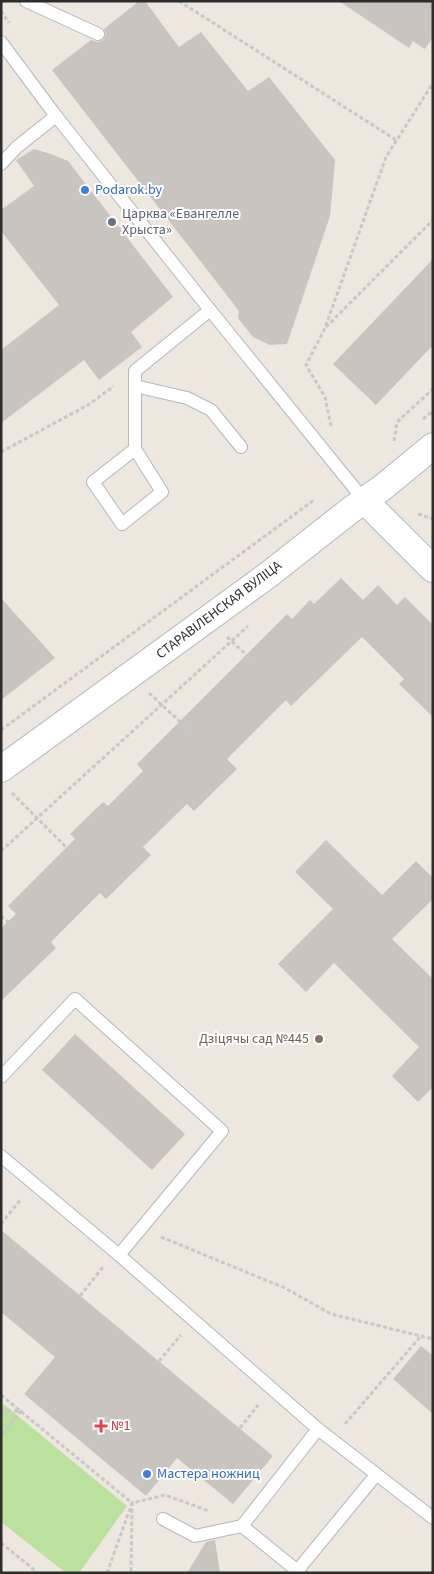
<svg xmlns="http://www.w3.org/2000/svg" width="434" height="1574" font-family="'Source Sans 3',sans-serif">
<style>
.green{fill:#bbe19f}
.building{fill:#c9c4bf}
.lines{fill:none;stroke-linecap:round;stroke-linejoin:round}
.lane-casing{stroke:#b3b7bf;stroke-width:14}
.street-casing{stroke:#b3b7bf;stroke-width:28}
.path{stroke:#c8c8c8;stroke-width:3;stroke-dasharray:4 2.5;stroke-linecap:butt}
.lane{stroke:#fff;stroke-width:12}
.street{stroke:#fff;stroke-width:26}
.shop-dot{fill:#3f7fe0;stroke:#fff;stroke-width:2}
.worship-dot{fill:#6b7280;stroke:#fff;stroke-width:2}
.education-dot{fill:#8d6e63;stroke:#fff;stroke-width:2}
.health-dot{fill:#e0444e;stroke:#fff;stroke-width:2}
.labels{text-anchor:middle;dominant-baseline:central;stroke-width:4;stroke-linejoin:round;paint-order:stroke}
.shop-label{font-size:14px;fill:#366cbe;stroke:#fff;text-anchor:start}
.worship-label{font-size:14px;fill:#5b616d;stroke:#fff;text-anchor:start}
.street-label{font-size:14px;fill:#2d2d2d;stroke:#fff}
.education-label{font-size:14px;fill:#785e54;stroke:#fff;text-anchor:end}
.health-label{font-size:14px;fill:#be3a42;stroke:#fff;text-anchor:start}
</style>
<rect width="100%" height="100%" fill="#eee7e0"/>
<path class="green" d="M1,1402L127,1506L79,1573H66L1,1522Z"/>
<g class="building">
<path d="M139,1H145L179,47L201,32L248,91L269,77L335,160L330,216L287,344L270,345L253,337L238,318L239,311L52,70L91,40L98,42L103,40L106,34L104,29Z"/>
<path d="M339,1H433V37L425,49L413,41L409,48Z"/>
<path d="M34,149L51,154L68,161L173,297L131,332L142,347L99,380L84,360L1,423V350L59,305L1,231V210L34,186L16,160Z"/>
<path d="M433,259V345L376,405L333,364Z"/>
<path d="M341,578L363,600L378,585L397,605L405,597L433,625V717L399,684L404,679L362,637L291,706L286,700L227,759L237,769L194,811L187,804L143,847L151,855L106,899L100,893L51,942L56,948L1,1001V928L16,914L8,906L75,839L70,834L103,802L108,806L143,771L137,764L287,614L292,619L310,600L314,604Z"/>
<path d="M1,598L55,658L1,700Z"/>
<path d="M326,840L382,895L416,861L433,878V899L392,939L433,979V1087L418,1102L392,1076L419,1047L334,963L306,992L278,964L333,909L295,872Z"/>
<path d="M75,1034L185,1134L152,1170L42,1070Z"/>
<path d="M1,1230L273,1456L233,1504L177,1458L146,1496L24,1394L55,1357L1,1312Z"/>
<path d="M421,1346L433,1356V1414L393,1379Z"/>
<path d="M215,1540L220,1573H187L206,1542Z"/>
</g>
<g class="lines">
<g class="lane-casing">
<g id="lane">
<path d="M26,1L98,34"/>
<path d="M1,42L56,116L210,310L364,500"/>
<path d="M1,164L17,147L56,116"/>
<path d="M135,386L187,398L211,410L241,447"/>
<path d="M135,449L93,482L122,524L162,492L135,449V371L210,310"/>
<path d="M1,1077L75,999L222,1131L119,1255"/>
<path d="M1,1156L119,1255L318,1429L242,1526"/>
<path d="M318,1429L433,1518"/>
<path d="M163,1519L195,1536L242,1526L300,1573"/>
<path d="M297,1571L376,1475"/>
</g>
</g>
<g class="street-casing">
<g id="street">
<path d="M364,500L433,569"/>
<path d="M1,769L268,575L352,509L382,488L433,446"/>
</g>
</g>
<g class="path">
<path d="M179,1L396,140"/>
<path d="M1,11L9,23"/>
<path d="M326,327L433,220"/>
<path d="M423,419L433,411"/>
<path d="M331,426L325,397L306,365L325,328L386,157L433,83"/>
<path d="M394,441L397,422L433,389"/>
<path d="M1,452L88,405L114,386"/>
<path d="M418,514L433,519"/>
<path d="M227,637L254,662"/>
<path d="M149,693L189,730"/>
<path d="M1,730L314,500"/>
<path d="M12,793L73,854"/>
<path d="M1,851L248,626"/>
<path d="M1,916L8,922"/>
<path d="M1,1224L21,1199"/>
<path d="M161,1237L285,1288L331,1314L433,1339"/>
<path d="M80,1296L103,1267"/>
<path d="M159,1361L181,1335"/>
<path d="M1,1395L132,1503L131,1573"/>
<path d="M1,1411H21L1,1436"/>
<path d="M345,1424L421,1336"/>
<path d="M240,1428L258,1405"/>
<path d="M1,1543L38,1573"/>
<path d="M107,1573L132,1503L165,1495L209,1511"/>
</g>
<use href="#lane" class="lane"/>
<use href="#street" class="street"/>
</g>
<g class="shop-dot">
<circle cx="85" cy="190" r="5"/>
<circle cx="147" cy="1474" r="5"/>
</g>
<circle class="worship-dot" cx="112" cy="222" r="5"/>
<circle class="education-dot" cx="319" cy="1039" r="5"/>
<path class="health-dot" d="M98.5 1418.5h5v5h5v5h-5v5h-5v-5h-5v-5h5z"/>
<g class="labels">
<g class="shop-label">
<text x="95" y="190">Podarok.by</text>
<text x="157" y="1474">Мастера ножниц</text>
</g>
<g class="worship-label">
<text x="122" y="214">Царква «Евангелле<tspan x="122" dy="16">Хрыста»</tspan></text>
</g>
<g class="street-label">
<text transform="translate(219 610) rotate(-37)">СТАРАВІЛЕНСКАЯ ВУЛІЦА</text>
</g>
<g class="education-label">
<text x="309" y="1039">Дзіцячы сад №445</text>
</g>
<g class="health-label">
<text x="111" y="1426">№1</text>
</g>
</g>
<rect width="434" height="1574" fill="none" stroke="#2d2d2d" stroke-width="5"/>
</svg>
